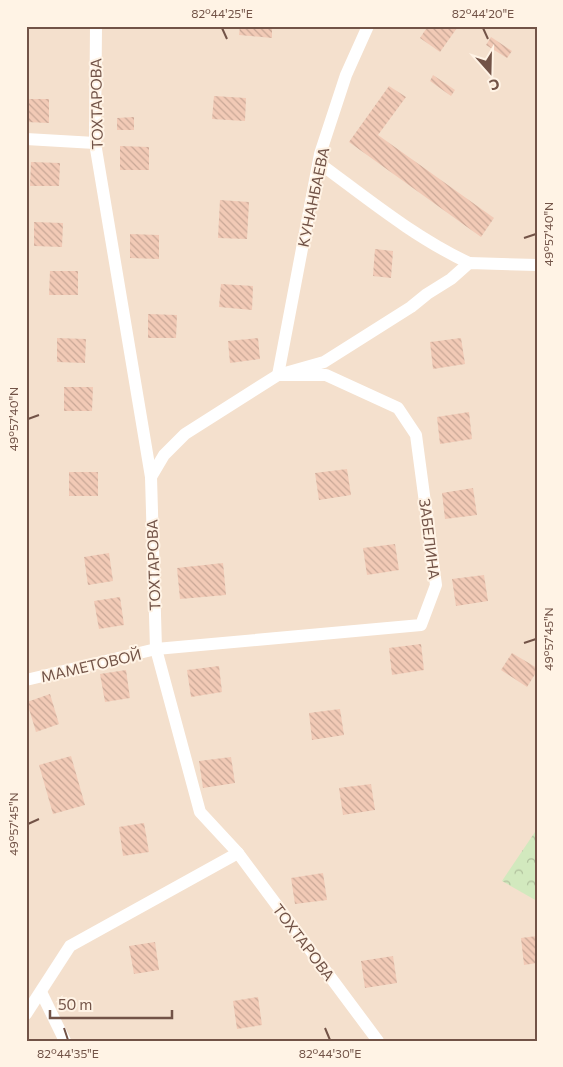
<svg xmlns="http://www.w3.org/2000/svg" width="563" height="1067" font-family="Commissioner,sans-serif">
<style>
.residential{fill:#f4e0cd}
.forest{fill:url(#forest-crowns)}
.building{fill:url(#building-back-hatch)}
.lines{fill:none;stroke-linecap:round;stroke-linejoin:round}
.minor{stroke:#fff;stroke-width:12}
.ticks{fill:none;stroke:#725347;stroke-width:2}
.labels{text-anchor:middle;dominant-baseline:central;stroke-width:4;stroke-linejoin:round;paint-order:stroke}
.street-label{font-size:15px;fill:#725347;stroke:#fff3e5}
.neatline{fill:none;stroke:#725347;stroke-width:2}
.ticks-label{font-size:12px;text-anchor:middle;fill:#725347}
</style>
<defs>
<pattern id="forest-crowns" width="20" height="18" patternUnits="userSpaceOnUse" patternTransform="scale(1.25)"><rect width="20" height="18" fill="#d2e9be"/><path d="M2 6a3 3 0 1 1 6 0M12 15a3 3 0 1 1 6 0" fill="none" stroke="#afbf9c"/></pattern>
<pattern id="building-back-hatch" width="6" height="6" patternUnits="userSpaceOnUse" patternTransform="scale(1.25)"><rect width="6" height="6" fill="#f2cab6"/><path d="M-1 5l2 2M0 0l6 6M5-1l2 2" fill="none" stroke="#c8a796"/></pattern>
</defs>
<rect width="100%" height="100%" fill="#fcefdf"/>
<rect class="residential" x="26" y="26" width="511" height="1015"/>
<path class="forest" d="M537,829V901L502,881Z"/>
<g class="building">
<path d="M240,26H272V38L239,35Z"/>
<path d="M428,26H454L457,28L440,52L420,38Z"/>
<path d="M491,37L512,51L507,58L486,45Z"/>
<path d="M433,75L455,90L451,96L430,81Z"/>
<path d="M389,86L406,97L378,135L494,218L481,237L349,142Z"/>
<path d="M214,96L246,98L245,121L212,119Z"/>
<path d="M26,99H49V123L26,122Z"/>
<path d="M134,117V130H117V118Z"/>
<path d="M120,146L149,147V170H120Z"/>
<path d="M31,162L60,163L59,186H30Z"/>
<path d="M220,200L249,202L247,239L218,238Z"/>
<path d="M34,222L63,223L62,247L34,246Z"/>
<path d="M130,234L159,235V259L130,258Z"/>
<path d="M375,249L393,251L391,278L373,276Z"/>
<path d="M50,271H78V295H49Z"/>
<path d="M221,284L253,286L252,310L219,307Z"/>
<path d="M148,314L177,315L176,338H148Z"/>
<path d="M57,338L86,339L85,363L57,362Z"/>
<path d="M258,338L260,359L230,363L228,341Z"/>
<path d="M461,338L465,364L433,369L430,342Z"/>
<path d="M64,387H93L92,411H64Z"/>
<path d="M469,412L472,439L440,444L437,417Z"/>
<path d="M347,469L351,495L319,500L315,473Z"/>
<rect x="69" y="472" width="29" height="24"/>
<path d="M473,488L477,515L445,519L442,493Z"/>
<path d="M395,544L399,570L367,575L363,548Z"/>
<path d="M109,553L113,581L88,585L84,557Z"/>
<path d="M223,563L226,595L180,599L177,568Z"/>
<path d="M484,575L488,601L456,606L452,579Z"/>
<path d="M120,597L124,625L99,629L94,601Z"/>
<path d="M421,644L424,670L392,675L389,648Z"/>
<path d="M512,653L537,668V671L527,687L501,670Z"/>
<path d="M219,666L222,692L191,697L187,670Z"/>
<path d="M126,670L130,698L105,702L100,674Z"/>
<path d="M50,694L59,724L36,732L27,702Z"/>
<path d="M340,709L344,735L312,740L309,713Z"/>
<path d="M71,756L85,805L53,814L39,765Z"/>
<path d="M231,757L235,783L203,788L199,761Z"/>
<path d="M371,784L375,810L343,815L339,788Z"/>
<path d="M144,823L149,852L123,856L119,827Z"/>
<path d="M323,873L327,900L295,904L291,878Z"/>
<path d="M537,936V963L524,965L521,938Z"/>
<path d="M155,942L159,970L134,974L129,946Z"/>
<path d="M393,956L397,983L365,988L361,961Z"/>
<path d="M258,997L262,1025L237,1029L233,1001Z"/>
</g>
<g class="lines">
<g class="minor">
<path d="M96,26L95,143L151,477L156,649L200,812L238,853L378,1041"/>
<path d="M26,139L95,143"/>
<path d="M319,163C368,199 414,237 469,263"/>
<path d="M151,477L164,455L185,434L278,375L324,362L411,307L427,294L451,279L469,263L537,265"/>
<path d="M26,680L156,649L421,625L436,585L416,435L398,408L326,375H278L320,154L346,75L368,26"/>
<path d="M41,992L65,1041"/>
<path d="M26,1014L70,946L238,853"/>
</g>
</g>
<path class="ticks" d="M222,28L227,39M483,28L488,39M524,238L536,234M28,419L39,415M524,643L536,639M28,824L39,819M64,1028L68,1040M325,1028L330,1040"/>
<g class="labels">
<g class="street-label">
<text transform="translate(96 104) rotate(-91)">ТОХТАРОВА</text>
<text transform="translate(313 197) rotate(-78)">КУНАНБАЕВА</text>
<text transform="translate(430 539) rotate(83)">ЗАБЕЛИНА</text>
<text transform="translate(153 565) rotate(-92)">ТОХТАРОВА</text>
<text transform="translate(91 665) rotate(-13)">МАМЕТОВОЙ</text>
<text transform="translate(304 942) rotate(53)">ТОХТАРОВА</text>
</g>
</g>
<rect width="563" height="1067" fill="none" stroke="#fff3e5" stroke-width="55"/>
<g transform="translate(490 72) rotate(160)" stroke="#fff3e5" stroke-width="4" paint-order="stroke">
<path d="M0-4L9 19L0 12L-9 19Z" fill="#725347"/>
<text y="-8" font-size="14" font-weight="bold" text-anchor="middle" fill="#725347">С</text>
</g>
<path d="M50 1010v8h122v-8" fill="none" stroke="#725347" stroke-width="2.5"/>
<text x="58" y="1010" font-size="15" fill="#725347" stroke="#fff3e5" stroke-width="4" paint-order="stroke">50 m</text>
<rect x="28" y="28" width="508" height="1012" class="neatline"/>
<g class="ticks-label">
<text x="222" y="18">82°44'25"E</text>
<text x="483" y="18">82°44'20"E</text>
<text transform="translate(549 234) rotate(-90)" y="4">49°57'40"N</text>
<text transform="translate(14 419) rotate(-90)" y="4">49°57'40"N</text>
<text transform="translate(549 639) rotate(-90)" y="4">49°57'45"N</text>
<text transform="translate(14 824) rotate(-90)" y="4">49°57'45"N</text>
<text x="68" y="1058">82°44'35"E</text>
<text x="330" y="1058">82°44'30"E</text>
</g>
</svg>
